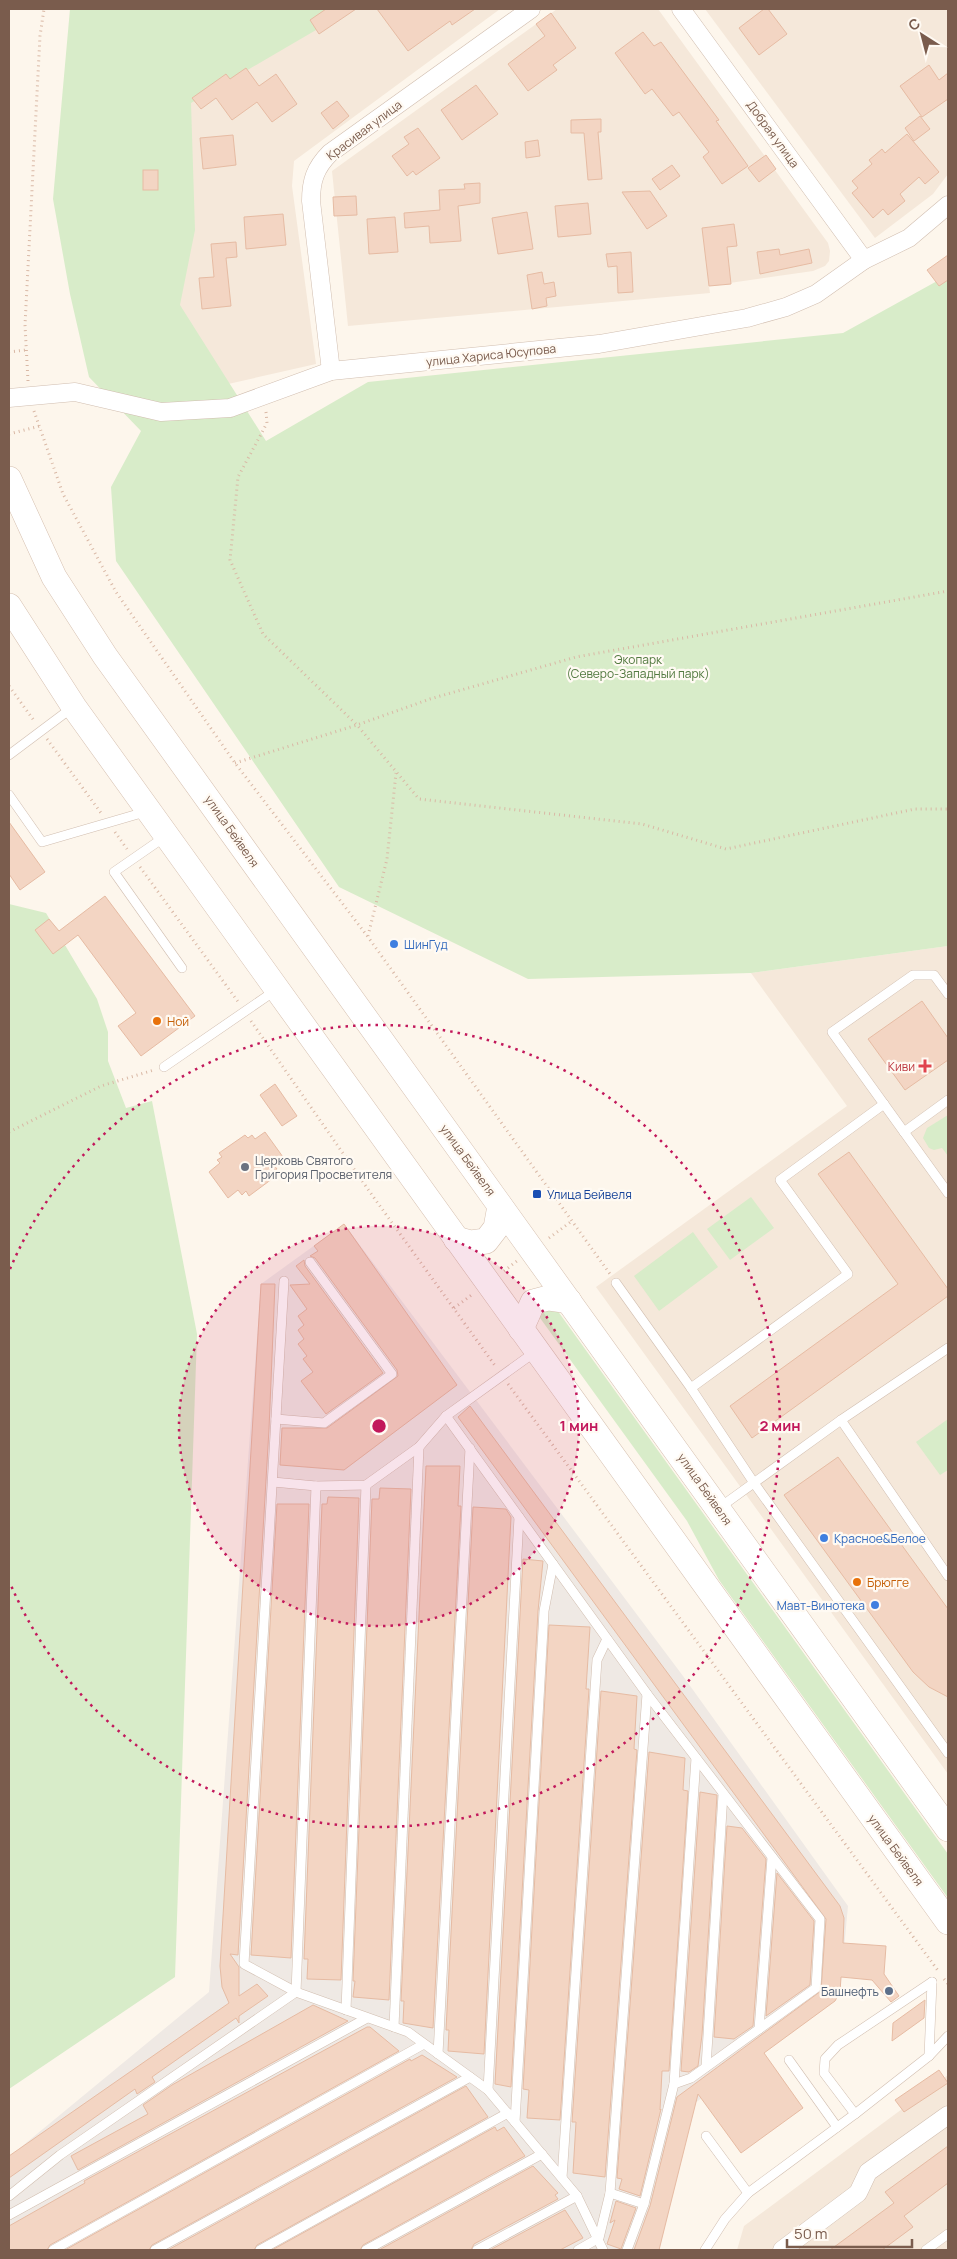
<svg xmlns="http://www.w3.org/2000/svg" width="957" height="2259" font-family="Manrope,sans-serif">
<style>
.residential{fill:#f5e8da}
.industrial{fill:#efe9e4}
.green{fill:#d8ecc9}
.building{fill:#f3d5c3;stroke:#e6bba3}
.lines{fill:none;stroke-linecap:round;stroke-linejoin:round}
.service-casing{stroke:#d1beb0;stroke-width:10}
.minor-casing{stroke:#d1beb0;stroke-width:19}
.secondary-casing{stroke:#d6c0b0;stroke-width:26}
.path{stroke:#d9b8a5;stroke-width:3;stroke-dasharray:1 4;stroke-linecap:butt}
.service{stroke:#fff;stroke-width:9}
.minor{stroke:#fff;stroke-width:18}
.secondary{stroke:#fff;stroke-width:25}
.ring{fill:none;stroke:#c2185b;stroke-width:2.5;stroke-dasharray:2.5 5}
.shop-dot{fill:#3f7fe0;stroke:#fffaf3;stroke-width:2}
.food-dot{fill:#e8710a;stroke:#fffaf3;stroke-width:2}
.health-dot{fill:#e0444e;stroke:#fffaf3;stroke-width:2}
.worship-dot{fill:#6b7280;stroke:#fffaf3;stroke-width:2}
.transit-dot{fill:#1a4fb4;stroke:#fffaf3;stroke-width:2}
.service-dot{fill:#5c6f8a;stroke:#fffaf3;stroke-width:2}
.labels{text-anchor:middle;dominant-baseline:central;stroke-width:4.5;stroke-linejoin:round;paint-order:stroke}
.street-label{font-size:12px;fill:#7a5c4d;stroke:#fffaf3}
.park-label{font-size:12px;fill:#537a41;stroke:#fffaf3}
.shop-label{font-size:12px;fill:#366cbe;stroke:#fffaf3;text-anchor:start}
.food-label{font-size:12px;fill:#c56008;stroke:#fffaf3;text-anchor:start}
.health-label{font-size:12px;fill:#be3a42;stroke:#fffaf3;text-anchor:end}
.worship-label{font-size:12px;fill:#5b616d;stroke:#fffaf3;text-anchor:start}
.transit-label{font-size:12px;fill:#164399;stroke:#fffaf3;text-anchor:start}
.service-label{font-size:12px;fill:#4e5e75;stroke:#fffaf3;text-anchor:end}
.centre{fill:#c2185b;stroke:#fffaf3;stroke-width:2.5}
.ring-label{font-size:15px;text-anchor:middle;font-weight:bold;fill:#c2185b;stroke:#fffaf3;stroke-width:4.5;stroke-linejoin:round;paint-order:stroke}
</style>
<rect width="100%" height="100%" fill="#fdf6ec"/>
<g class="residential">
<path d="M264,9H500L294,161L292,186L316,364L206,389L145,273L133,90Z"/>
<path d="M557,9H658L828,243L830,251L829,261L825,266L813,271L709,286L710,293L348,326L332,171Z"/>
<path d="M705,9H948V174L933,194L875,238Z"/>
<path d="M948,946V1774L596,1287L847,1106L751,973Z"/>
<path d="M948,2075V2250H737L744,2226Z"/>
</g>
<path class="industrial" d="M344,1224L683,1676L848,1906L840,1992L835,2001L695,2103L659,2250H9V2157L209,1992L261,1284Z"/>
<g class="green">
<path d="M70,9H352L191,103L195,230L180,305L266,441L368,382L843,333L948,275V946L751,973L528,979L339,887L116,561L111,487L141,431L89,377L70,294L53,199Z"/>
<path d="M9,904L46,913L97,999L108,1032V1061L126,1108L152,1101L197,1334L175,1977L9,2089Z"/>
<path d="M948,1115V1156L942,1148L934,1150L929,1148L923,1138L927,1128Z"/>
<path d="M751,1197L774,1228L730,1260L707,1229Z"/>
<path d="M693,1232L718,1267L659,1311L634,1276Z"/>
<path d="M545,1308L557,1310L948,1854V1898L719,1580L687,1521L540,1318Z"/>
<path d="M948,1419V1470L940,1475L916,1442Z"/>
</g>
<g class="building">
<path d="M326,9H356L319,34L310,20Z"/>
<path d="M377,9H475L452,25L450,21L408,51Z"/>
<path d="M764,9H768L787,34L759,55L739,28Z"/>
<path d="M551,13L576,48L553,65L557,70L528,91L508,64L545,36L536,24Z"/>
<path d="M643,32L654,46L661,42L719,120L716,121L748,166L722,184L703,157L709,152L679,112L673,116L652,89L645,94L615,53Z"/>
<path d="M929,65L939,80L948,73V99L922,117L900,86Z"/>
<path d="M246,68L259,86L276,74L297,104L272,122L257,102L232,120L216,98L201,109L192,98L226,74L230,79Z"/>
<path d="M476,85L498,114L462,140L441,110Z"/>
<path d="M337,101L349,116L333,129L321,113Z"/>
<path d="M920,116L930,129L914,141L905,128Z"/>
<path d="M601,119V132H598L602,179L588,180L584,133H571V120Z"/>
<path d="M418,128L440,158L416,175L413,171L407,176L392,156L409,144L404,137Z"/>
<path d="M907,134L939,172L925,184L919,177L900,194L905,201L888,215L883,209L873,218L852,193L858,188L852,181L872,164L869,160L875,155L882,149L885,153Z"/>
<path d="M233,135L236,165L203,169L200,138Z"/>
<path d="M538,140L540,156L526,158L525,142Z"/>
<path d="M766,155L776,169L759,182L748,168Z"/>
<path d="M672,165L680,176L660,190L652,179Z"/>
<rect x="143" y="170" width="15" height="20"/>
<path d="M480,183V203L458,206L461,241L430,243L429,226L405,228L404,213L440,210L439,190L465,189L464,184Z"/>
<path d="M650,191L667,216L647,229L622,192Z"/>
<path d="M356,196L357,215L334,216L333,197Z"/>
<path d="M588,203L591,234L558,237L555,206Z"/>
<path d="M527,212L533,249L498,254L492,218Z"/>
<path d="M283,214L286,245L246,249L244,217Z"/>
<path d="M395,217L398,252L369,254L367,219Z"/>
<path d="M734,224L737,246L727,247L731,284L709,286L702,228Z"/>
<path d="M236,242L237,257L226,258L231,306L202,309L199,278L214,277L211,244Z"/>
<path d="M779,249L780,255L809,249L812,263L760,274L757,252Z"/>
<path d="M631,252L633,292L618,293L617,266L608,267L606,254Z"/>
<path d="M948,255V280L939,286L927,270Z"/>
<path d="M542,272L544,284L554,282L556,296L546,298L547,306L532,309L527,275Z"/>
<path d="M9,822L45,872L20,890L9,874Z"/>
<path d="M105,896L195,1016L141,1056L118,1026L136,1013L78,935L53,954L35,930L49,919L59,931Z"/>
<path d="M922,1001L948,1038V1060L905,1090L868,1039Z"/>
<path d="M275,1084L297,1116L282,1126L260,1095Z"/>
<path d="M265,1132L283,1157L273,1164L277,1169L273,1172L276,1176L249,1196L246,1191L242,1195L238,1190L228,1198L209,1172L220,1163L217,1160L222,1157L219,1153L245,1135L248,1138L252,1135L255,1139Z"/>
<path d="M849,1152L948,1289V1296L752,1438L730,1406L898,1284L818,1174Z"/>
<path d="M344,1224L457,1385L344,1470L280,1465L282,1428H327L398,1376L397,1370L315,1258L310,1256L318,1251L314,1246Z"/>
<path d="M304,1260L305,1266L383,1373L326,1414L301,1381L313,1372L303,1359L307,1356L298,1344L304,1339L298,1330L304,1325L298,1316L307,1309L290,1285L310,1284L296,1266Z"/>
<path d="M261,1284H275L269,1429L238,1955L230,1954L239,1967V1996L257,1984L268,1996L239,2016V2023L236,2018L152,2077L155,2082L137,2094L135,2089L9,2178V2156L229,2003L222,1987L220,1966Z"/>
<path d="M470,1406L840,1906L844,1918L843,1943L886,1946L884,1974L899,1996L891,2002L872,1980L841,1977L840,1992L835,2001L764,2053L803,2108L741,2153L698,2094L659,2250H634L650,2206L677,2097L821,1991L826,1919L458,1417Z"/>
<path d="M838,1457L948,1609V1697L929,1687L913,1672L784,1495Z"/>
<path d="M426,1466H460L458,1506H461L433,2028L403,2023L404,2001H401Z"/>
<path d="M380,1488L411,1489L389,2000L353,1997L355,1981H353L372,1499H379Z"/>
<path d="M328,1497L359,1498L341,1980L307,1979L308,1959H304L322,1504H327Z"/>
<path d="M277,1504H309L291,1958L251,1955Z"/>
<path d="M473,1507L506,1509L511,1517L484,2054L448,2051L449,2030H446Z"/>
<path d="M523,1559L543,1561L538,1611L511,2087L495,2084Z"/>
<path d="M549,1625L590,1627L586,1689H589L560,2120L527,2118L529,2090L523,2089Z"/>
<path d="M601,1691L637,1696L634,1749L637,1750L605,2177L573,2173L576,2122H572Z"/>
<path d="M649,1752L685,1758L683,1790L688,1791L669,2071H662L660,2110L661,2109L640,2196L619,2189L622,2179L617,2178Z"/>
<path d="M700,1792L717,1795L702,2035L698,2066L689,2072L681,2071Z"/>
<path d="M727,1826L742,1828L766,1859L753,2026L734,2039L714,2037Z"/>
<path d="M777,1873L814,1921L810,1985L766,2016Z"/>
<path d="M925,2000L924,2018L892,2041L893,2023Z"/>
<path d="M313,2005L348,2021L78,2170L71,2156L148,2114L143,2105L172,2085Z"/>
<path d="M367,2027H370L399,2051L50,2245L47,2250H9V2226L85,2183L84,2181Z"/>
<path d="M422,2055L457,2077L152,2245L149,2250H65L410,2059L411,2061Z"/>
<path d="M939,2070L948,2083L904,2112L895,2100Z"/>
<path d="M466,2086L488,2117L257,2245L254,2250H168Z"/>
<path d="M495,2127L497,2131L504,2127L525,2156L363,2245L360,2250H272Z"/>
<path d="M948,2146V2183L904,2216L913,2227L882,2250H830L894,2203L885,2192Z"/>
<path d="M533,2166L558,2193L555,2195L558,2199L474,2244L471,2250H379Z"/>
<path d="M616,2201L636,2208L621,2249L607,2244L615,2220L610,2223Z"/>
<path d="M565,2210L583,2238L560,2250H490Z"/>
</g>
<g class="lines">
<g class="service-casing">
<g id="service">
<path d="M9,755L73,707"/>
<path d="M9,795L42,842L145,812"/>
<path d="M166,836L114,872L182,968"/>
<path d="M948,994L934,975H913L832,1032L948,1193"/>
<path d="M164,1067L276,990"/>
<path d="M904,1132L948,1100"/>
<path d="M284,1281L244,1964L296,1992L408,2032L488,2090L577,2196L603,2250"/>
<path d="M616,1283L691,1388L754,1483L948,1753"/>
<path d="M691,1388L848,1274L780,1180L884,1104"/>
<path d="M446,1416L647,1694L820,1919L816,1988L691,2078L674,2084L644,2204L627,2250"/>
<path d="M276,1419L324,1423L392,1374L310,1262"/>
<path d="M841,1420L948,1576"/>
<path d="M273,1482L316,1486L366,1485L419,1447L446,1416L535,1352"/>
<path d="M719,1508L841,1420L948,1348"/>
<path d="M346,2010L366,1485"/>
<path d="M394,2027L419,1447"/>
<path d="M759,2029L772,1857"/>
<path d="M438,2054L470,1448"/>
<path d="M929,2056L932,1982"/>
<path d="M789,2060L837,2127"/>
<path d="M706,2067L723,1794"/>
<path d="M674,2084L696,1758"/>
<path d="M488,2090L519,1517"/>
<path d="M855,2114L824,2073L825,2059L838,2045L932,1982"/>
<path d="M515,2122L544,1611L553,1564"/>
<path d="M706,2136L748,2193"/>
<path d="M562,2178L597,1660L607,1639"/>
<path d="M610,2193L644,2204"/>
<path d="M9,2196L60,2155L296,1992L316,1486"/>
<path d="M9,2215L367,2018"/>
<path d="M53,2250L424,2044"/>
<path d="M155,2250L470,2077"/>
<path d="M260,2250L508,2113"/>
<path d="M366,2250L542,2154"/>
<path d="M477,2250L577,2196"/>
<path d="M578,2250L599,2238L610,2193L647,1694"/>
<path d="M705,2250L725,2219L748,2193L855,2114L929,2056L948,2036"/>
<path d="M926,2250L948,2234"/>
</g>
</g>
<g class="minor-casing">
<g id="minor">
<path d="M681,9L864,260"/>
<path d="M331,371L311,201C311,181 315,168 330,153L531,9"/>
<path d="M9,398L75,392L161,412L230,408L331,371L599,344L747,318L786,307L816,294L864,260L909,238L948,205"/>
<path d="M782,2250L858,2193L868,2172L948,2115"/>
</g>
</g>
<g class="secondary-casing">
<g id="secondary">
<path d="M9,479L54,577L105,656L948,1829"/>
<path d="M9,606L74,707L948,1922"/>
<path d="M456,1239L471,1243L486,1241L496,1228L500,1206"/>
<path d="M521,1329L533,1302L548,1298L569,1301"/>
</g>
</g>
<g class="path">
<path d="M9,352L26,350"/>
<path d="M28,381L25,325L40,36L44,9"/>
<path d="M34,411L63,494L116,592L235,763L368,937L610,1274"/>
<path d="M266,412L267,423L238,477L230,560L263,634L357,725L419,799L642,824L726,849L915,809H948"/>
<path d="M9,434L40,426"/>
<path d="M9,686L35,722"/>
<path d="M47,739L101,813"/>
<path d="M235,763L357,725L430,699L576,657L948,591"/>
<path d="M115,832L127,849"/>
<path d="M140,867L239,1003"/>
<path d="M368,936L387,859L396,773"/>
<path d="M251,1021L372,1195L496,1367"/>
<path d="M9,1132L101,1086L154,1070"/>
<path d="M549,1238L572,1221"/>
<path d="M504,1271L517,1261"/>
<path d="M454,1308L473,1294"/>
<path d="M508,1384L939,1972"/>
<path d="M944,1979L948,1984"/>
</g>
<use href="#service" class="service"/>
<use href="#minor" class="minor"/>
<use href="#secondary" class="secondary"/>
</g>
<circle cx="379" cy="1426" r="200" fill="#c2185b" fill-opacity=".12"/>
<g class="ring">
<circle cx="379" cy="1426" r="200"/>
<path d="M10 1269A401 401 0 1 1 10 1583"/>
</g>
<g class="shop-dot">
<circle cx="394" cy="944" r="5"/>
<circle cx="824" cy="1538" r="5"/>
<circle cx="875" cy="1605" r="5"/>
</g>
<g class="food-dot">
<circle cx="157" cy="1021" r="5"/>
<circle cx="857" cy="1582" r="5"/>
</g>
<path class="health-dot" d="M922.5 1058.5h5v5h5v5h-5v5h-5v-5h-5v-5h5z"/>
<circle class="worship-dot" cx="245" cy="1167" r="5"/>
<rect class="transit-dot" x="532" y="1189" width="10" height="10" rx="2.5"/>
<circle class="service-dot" cx="889" cy="1991" r="5"/>
<g class="labels">
<g class="street-label">
<text transform="translate(364 130) rotate(-37)">Красивая улица</text>
<text transform="translate(773 134) rotate(54)">Добрая улица</text>
<text transform="translate(491 355) rotate(-6)">улица Хариса Юсупова</text>
<text transform="translate(232 831) rotate(55)">улица Бейвеля</text>
<text transform="translate(468 1160) rotate(54)">улица Бейвеля</text>
<text transform="translate(705 1489) rotate(55)">улица Бейвеля</text>
<text transform="translate(896 1850) rotate(54)">улица Бейвеля</text>
</g>
<g class="park-label">
<text x="638" y="659">Экопарк<tspan x="638" dy="14">(Северо-Западный парк)</tspan></text>
</g>
<g class="shop-label">
<text x="404" y="944">ШинГуд</text>
<text x="834" y="1538">Красное&amp;Белое</text>
<text x="865" y="1605" text-anchor="end">Мавт-Винотека</text>
</g>
<g class="food-label">
<text x="167" y="1021">Ной</text>
<text x="867" y="1582">Брюгге</text>
</g>
<g class="health-label">
<text x="915" y="1066">Киви</text>
</g>
<g class="worship-label">
<text x="255" y="1160">Церковь Святого<tspan x="255" dy="14">Григория Просветителя</tspan></text>
</g>
<g class="transit-label">
<text x="547" y="1194">Улица Бейвеля</text>
</g>
<g class="service-label">
<text x="879" y="1991">Башнефть</text>
</g>
</g>
<circle cx="379" cy="1426" r="8" class="centre"/>
<g class="ring-label">
<text x="579" y="1431">1 мин</text>
<text x="780" y="1431">2 мин</text>
</g>
<rect width="957" height="2259" fill="none" stroke="#7a5c4d" stroke-width="20"/>
<g transform="translate(922 35) rotate(324)" stroke="#fffaf3" stroke-width="4" paint-order="stroke">
<path d="M0-4L9 19L0 12L-9 19Z" fill="#7a5c4d"/>
<text y="-8" font-size="14" font-weight="bold" text-anchor="middle" fill="#7a5c4d">С</text>
</g>
<path d="M787 2239v8h125v-8" fill="none" stroke="#7a5c4d" stroke-width="2.5"/>
<text x="794" y="2239" font-size="15" fill="#7a5c4d" stroke="#fffaf3" stroke-width="4" paint-order="stroke">50 m</text>
</svg>
